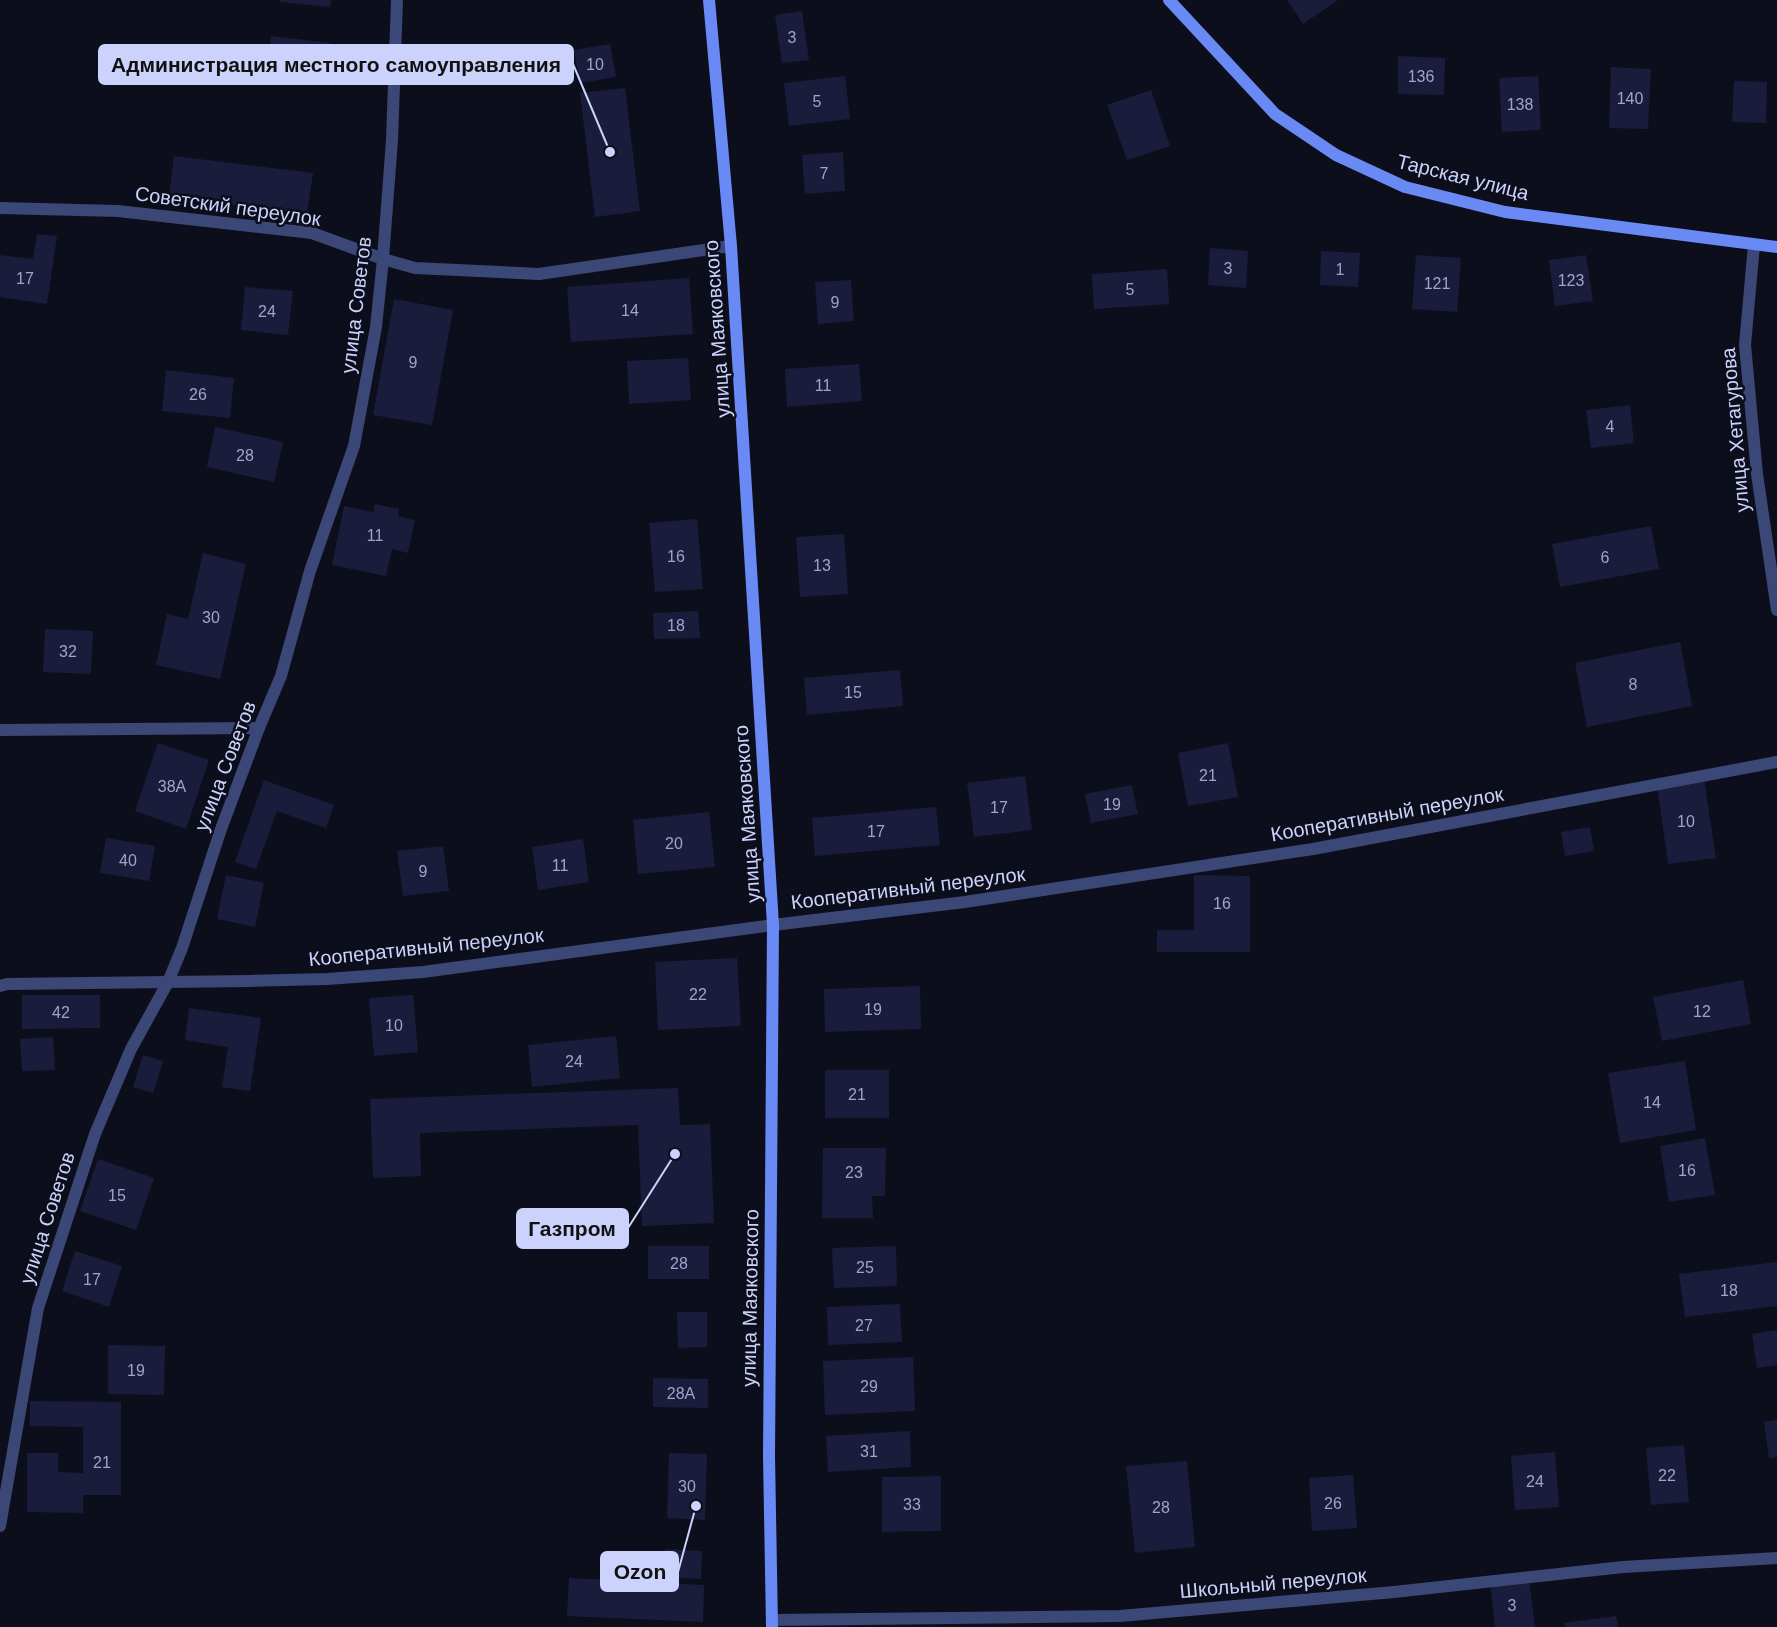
<svg xmlns="http://www.w3.org/2000/svg" width="1777" height="1627" font-family="Arial,sans-serif">
<style>
.building{fill:#1a1c3b}
.lines{fill:none;stroke-linecap:round;stroke-linejoin:round}
.street{stroke:#3b4877;stroke-width:12}
.secondary{stroke:#698af4;stroke-width:12}
.labels{text-anchor:middle;dominant-baseline:central;stroke-width:5;stroke-linejoin:round;paint-order:stroke}
.number-label{font-size:16px;fill:#9fa4cb}
.street-label{font-size:20px;fill:#cbd2fb;stroke:#0d0e1c}
.leader{fill:none;stroke:#cbd2fb;stroke-width:2}
.callout-dot{fill:#cbd2fb;stroke:#0d0e1c;stroke-width:2}
.callout{fill:#cbd2fb;stroke:#cbd2fb;stroke-width:2}
.callout-label{font-size:21px;text-anchor:middle;font-weight:bold;fill:#111}
</style>
<rect width="100%" height="100%" fill="#0d0e1c"/>
<g class="building">
<path d="M280,0H331L330,7L280,2Z"/>
<path d="M1287,0H1338L1303,24Z"/>
<path d="M802,11L809,60L782,63L775,15Z"/>
<path d="M271,36L330,43L326,82L266,75Z"/>
<path d="M610,44L616,77L580,83L574,50Z"/>
<path d="M1398,56L1445,58L1444,95L1398,94Z"/>
<path d="M1611,67L1651,69L1648,129L1609,128Z"/>
<path d="M845,76L850,119L789,126L784,83Z"/>
<path d="M1538,76L1541,130L1502,132L1499,78Z"/>
<path d="M1734,81L1767,82L1766,123L1732,122Z"/>
<path d="M625,88L640,211L595,217L580,93Z"/>
<path d="M1151,90L1170,146L1127,160L1107,105Z"/>
<path d="M843,152L845,191L805,194L802,155Z"/>
<path d="M174,156L313,173L307,214L169,197Z"/>
<path d="M37,234L57,236L47,304L0,297V255L33,259Z"/>
<path d="M1210,248L1248,251L1246,288L1208,285Z"/>
<path d="M1321,251L1360,253L1358,287L1320,285Z"/>
<path d="M1416,255L1461,258L1457,312L1412,309Z"/>
<path d="M1586,255L1593,301L1555,306L1549,260Z"/>
<path d="M1167,269L1169,304L1094,309L1092,274Z"/>
<path d="M689,278L693,334L571,342L567,287Z"/>
<path d="M851,280L854,321L818,324L815,282Z"/>
<path d="M245,287L293,291L288,335L241,330Z"/>
<path d="M394,299L453,310L432,425L373,415Z"/>
<path d="M688,358L691,400L629,404L627,361Z"/>
<path d="M859,364L862,401L787,407L785,369Z"/>
<path d="M166,370L234,378L230,418L162,411Z"/>
<path d="M1630,405L1634,443L1591,448L1586,410Z"/>
<path d="M215,427L283,442L274,482L207,467Z"/>
<path d="M375,504L399,509L398,516L415,520L408,553L392,549L386,576L332,565L344,506L373,512Z"/>
<path d="M697,519L703,589L655,592L649,523Z"/>
<path d="M1651,526L1659,569L1560,587L1552,544Z"/>
<path d="M844,534L848,594L800,597L796,537Z"/>
<path d="M203,553L246,564L220,679L156,665L167,614L188,619Z"/>
<path d="M698,611L700,638L654,639L653,613Z"/>
<path d="M45,629L93,631L91,674L43,672Z"/>
<path d="M1680,642L1692,706L1587,727L1575,663Z"/>
<path d="M900,670L903,706L807,715L804,678Z"/>
<path d="M158,743L209,760L186,829L135,811Z"/>
<path d="M1228,743L1238,797L1188,806L1178,753Z"/>
<path d="M1025,776L1032,830L974,837L967,783Z"/>
<path d="M1704,779L1716,858L1668,864L1657,785Z"/>
<path d="M264,780L334,805L326,828L277,811L256,869L235,862Z"/>
<path d="M1132,785L1138,814L1091,823L1085,794Z"/>
<path d="M936,807L940,845L815,856L812,818Z"/>
<path d="M709,812L715,867L638,874L633,820Z"/>
<path d="M1590,827L1594,851L1565,856L1561,832Z"/>
<path d="M106,838L155,846L149,881L100,873Z"/>
<path d="M583,839L589,882L538,890L532,847Z"/>
<path d="M443,846L449,891L403,896L397,851Z"/>
<path d="M226,875L264,883L255,927L217,919Z"/>
<path d="M1194,875L1250,876V952H1157V930H1194Z"/>
<path d="M737,958L741,1026L658,1030L655,962Z"/>
<path d="M1743,980L1751,1024L1662,1041L1653,997Z"/>
<path d="M920,986L921,1029L825,1032L824,989Z"/>
<path d="M22,995H100V1028L22,1029Z"/>
<path d="M413,995L418,1052L374,1056L369,998Z"/>
<path d="M189,1008L261,1018L250,1091L222,1087L228,1047L185,1040Z"/>
<path d="M616,1036L620,1078L532,1087L528,1045Z"/>
<path d="M53,1037L55,1070L22,1071L20,1039Z"/>
<path d="M143,1055L163,1061L153,1093L133,1087Z"/>
<path d="M1685,1061L1696,1130L1620,1143L1608,1073Z"/>
<rect x="825" y="1070" width="64" height="48"/>
<path d="M678,1088L680,1125L710,1124L714,1223L642,1226L638,1125L420,1133L421,1176L373,1178L370,1099Z"/>
<path d="M1705,1138L1715,1195L1669,1202L1660,1146Z"/>
<path d="M823,1148H886L885,1196H872L873,1218H822Z"/>
<path d="M98,1159L154,1178L136,1230L80,1211Z"/>
<rect x="648" y="1246" width="61" height="33"/>
<path d="M896,1246L897,1286L834,1288L832,1248Z"/>
<path d="M75,1251L122,1266L109,1307L62,1291Z"/>
<path d="M1777,1262V1306L1685,1317L1679,1274Z"/>
<path d="M900,1304L902,1342L828,1345L827,1307Z"/>
<path d="M677,1312H707V1347L678,1348Z"/>
<path d="M1777,1330V1365L1757,1368L1752,1334Z"/>
<path d="M108,1345L165,1346L164,1395L108,1394Z"/>
<path d="M913,1357L915,1411L825,1415L823,1361Z"/>
<path d="M653,1378L708,1379V1408L653,1407Z"/>
<path d="M30,1401L121,1402V1495H83V1513L27,1512V1453H58V1472L83,1473V1427L30,1426Z"/>
<path d="M1777,1420V1457L1769,1458L1764,1422Z"/>
<path d="M910,1431L911,1467L828,1472L826,1436Z"/>
<path d="M1684,1445L1689,1502L1651,1505L1646,1448Z"/>
<path d="M1555,1452L1559,1507L1515,1510L1511,1456Z"/>
<path d="M669,1453L707,1454L705,1520L667,1518Z"/>
<path d="M1187,1461L1195,1547L1135,1553L1126,1466Z"/>
<path d="M1353,1475L1357,1528L1312,1531L1309,1478Z"/>
<path d="M941,1476V1531L882,1532V1477Z"/>
<path d="M665,1549L702,1551L701,1579L664,1577Z"/>
<path d="M1529,1577L1535,1627H1495L1490,1582Z"/>
<path d="M569,1578L704,1585L703,1622L567,1616Z"/>
<path d="M1616,1616L1618,1627H1565L1564,1623Z"/>
</g>
<g class="lines">
<g class="street">
<path d="M0,208L118,211L312,233L383,259L415,268L539,274L731,246"/>
<path d="M1754,245L1745,345L1757,474L1777,610"/>
<path d="M0,730L259,728"/>
<path d="M0,986L7,984L249,981L327,979L423,972L773,925L965,902L1313,849L1777,762"/>
<path d="M0,1526L38,1308L95,1134L131,1049L168,982L182,948L221,829L259,728L281,676L310,571L354,446L376,327L383,259L392,140L397,0"/>
<path d="M772,1620L1120,1616L1394,1592L1623,1567L1777,1558"/>
</g>
<g class="secondary">
<path d="M709,0L731,246L773,925L769,1456L772,1627"/>
<path d="M1169,0L1275,114L1336,155L1405,187L1505,212L1777,247"/>
</g>
</g>
<g class="labels">
<g class="number-label">
<text x="792" y="37">3</text>
<text x="595" y="64">10</text>
<text x="1421" y="76">136</text>
<text x="1630" y="98">140</text>
<text x="817" y="101">5</text>
<text x="1520" y="104">138</text>
<text x="824" y="173">7</text>
<text x="1228" y="268">3</text>
<text x="1340" y="269">1</text>
<text x="25" y="278">17</text>
<text x="1571" y="280">123</text>
<text x="1437" y="283">121</text>
<text x="1130" y="289">5</text>
<text x="835" y="302">9</text>
<text x="630" y="310">14</text>
<text x="267" y="311">24</text>
<text x="413" y="362">9</text>
<text x="823" y="385">11</text>
<text x="198" y="394">26</text>
<text x="1610" y="426">4</text>
<text x="245" y="455">28</text>
<text x="375" y="535">11</text>
<text x="676" y="556">16</text>
<text x="1605" y="557">6</text>
<text x="822" y="565">13</text>
<text x="211" y="617">30</text>
<text x="676" y="625">18</text>
<text x="68" y="651">32</text>
<text x="1633" y="684">8</text>
<text x="853" y="692">15</text>
<text x="1208" y="775">21</text>
<text x="172" y="786">38А</text>
<text x="1112" y="804">19</text>
<text x="999" y="807">17</text>
<text x="1686" y="821">10</text>
<text x="876" y="831">17</text>
<text x="674" y="843">20</text>
<text x="128" y="860">40</text>
<text x="560" y="865">11</text>
<text x="423" y="871">9</text>
<text x="1222" y="903">16</text>
<text x="698" y="994">22</text>
<text x="873" y="1009">19</text>
<text x="1702" y="1011">12</text>
<text x="61" y="1012">42</text>
<text x="394" y="1025">10</text>
<text x="574" y="1061">24</text>
<text x="857" y="1094">21</text>
<text x="1652" y="1102">14</text>
<text x="1687" y="1170">16</text>
<text x="854" y="1172">23</text>
<text x="117" y="1195">15</text>
<text x="679" y="1263">28</text>
<text x="865" y="1267">25</text>
<text x="92" y="1279">17</text>
<text x="1729" y="1290">18</text>
<text x="864" y="1325">27</text>
<text x="136" y="1370">19</text>
<text x="869" y="1386">29</text>
<text x="681" y="1393">28А</text>
<text x="869" y="1451">31</text>
<text x="102" y="1462">21</text>
<text x="1667" y="1475">22</text>
<text x="1535" y="1481">24</text>
<text x="687" y="1486">30</text>
<text x="1333" y="1503">26</text>
<text x="912" y="1504">33</text>
<text x="1161" y="1507">28</text>
<text x="1512" y="1605">3</text>
</g>
<g class="street-label">
<text transform="translate(1463 177) rotate(14)">Тарская улица</text>
<text transform="translate(228 206) rotate(8)">Советский переулок</text>
<text transform="translate(356 305) rotate(-83)">улица Советов</text>
<text transform="translate(717 329) rotate(-94)">улица Маяковского</text>
<text transform="translate(1735 430) rotate(-95)">улица Хетагурова</text>
<text transform="translate(225 766) rotate(-69)">улица Советов</text>
<text transform="translate(747 814) rotate(-94)">улица Маяковского</text>
<text transform="translate(1387 814) rotate(-10)">Кооперативный переулок</text>
<text transform="translate(908 888) rotate(-7)">Кооперативный переулок</text>
<text transform="translate(426 947) rotate(-6)">Кооперативный переулок</text>
<text transform="translate(47 1218) rotate(-72)">улица Советов</text>
<text transform="translate(750 1298) rotate(-89)">улица Маяковского</text>
<text transform="translate(1273 1583) rotate(-5)">Школьный переулок</text>
</g>
</g>
<path class="leader" d="M610 152L573 64M675 1154L628 1228M696 1506L678 1572"/>
<g class="callout-dot">
<circle cx="610" cy="152" r="6"/>
<circle cx="675" cy="1154" r="6"/>
<circle cx="696" cy="1506" r="6"/>
</g>
<g class="callout">
<rect x="99" y="45" width="474" height="39" rx="6"/>
<rect x="517" y="1209" width="111" height="39" rx="6"/>
<rect x="601" y="1552" width="77" height="39" rx="6"/>
</g>
<g class="callout-label">
<text x="336" y="72">Администрация местного самоуправления</text>
<text x="572" y="1236">Газпром</text>
<text x="640" y="1579">Ozon</text>
</g>
</svg>
